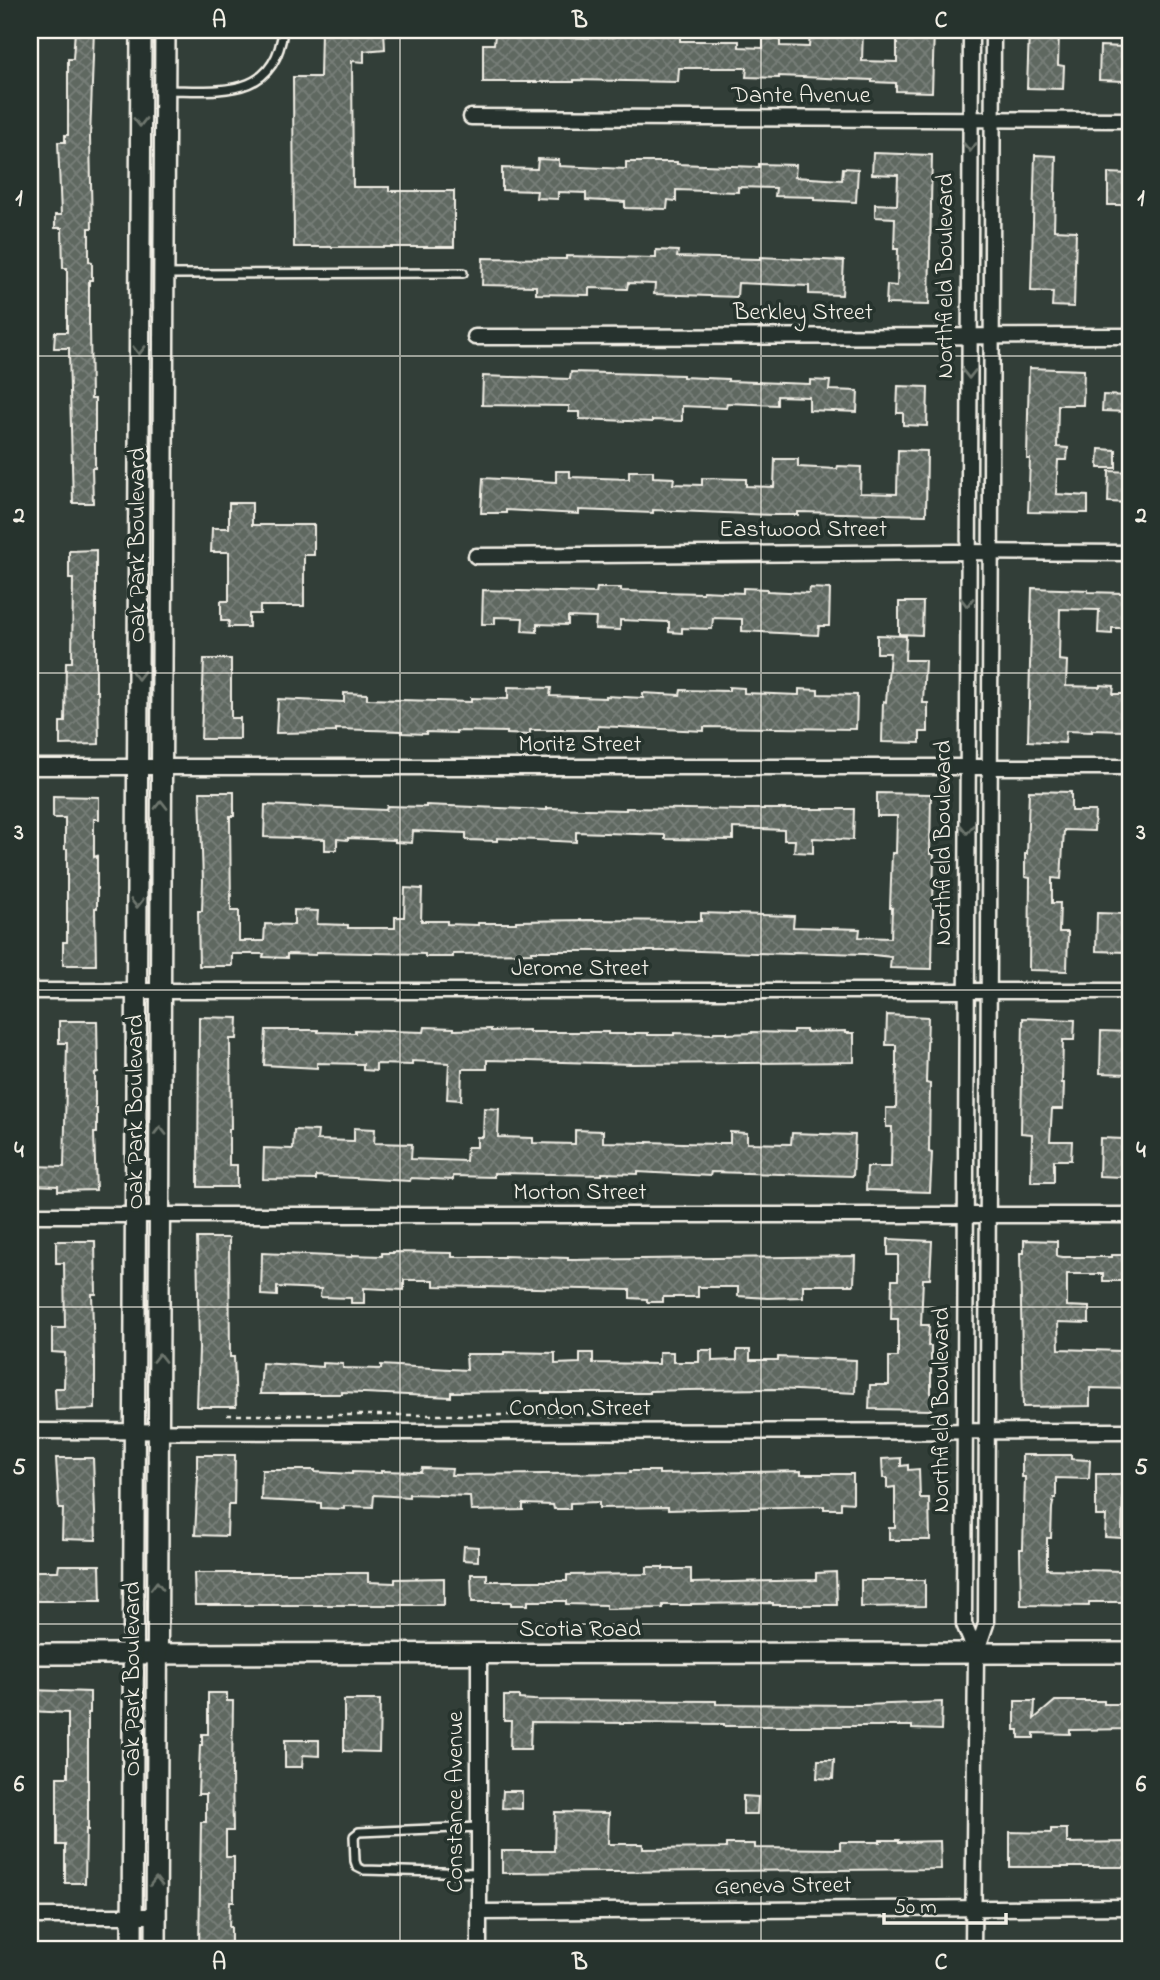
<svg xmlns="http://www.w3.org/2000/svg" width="1160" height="1980" font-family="'Indie Flower',sans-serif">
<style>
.building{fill:url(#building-cross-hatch);stroke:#f4f1e8;stroke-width:2}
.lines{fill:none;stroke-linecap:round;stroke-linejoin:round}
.lane-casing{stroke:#f4f1e8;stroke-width:12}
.street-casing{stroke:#f4f1e8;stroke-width:19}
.secondary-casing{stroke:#f4f1e8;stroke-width:24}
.path{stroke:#f4f1e8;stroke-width:2.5;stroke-dasharray:5 5;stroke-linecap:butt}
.lane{stroke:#26332d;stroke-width:7}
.street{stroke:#26332d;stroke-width:14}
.secondary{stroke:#26332d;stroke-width:19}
.oneway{stroke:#6e766e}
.grid{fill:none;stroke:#f4f1e8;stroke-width:2;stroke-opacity:0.55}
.labels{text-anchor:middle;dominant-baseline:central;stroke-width:7;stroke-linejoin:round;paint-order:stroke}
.street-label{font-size:24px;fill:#f4f1e8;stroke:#26332d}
.neatline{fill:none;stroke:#f4f1e8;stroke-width:2.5}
.grid-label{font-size:23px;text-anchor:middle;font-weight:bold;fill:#f4f1e8}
</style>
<defs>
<pattern id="building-cross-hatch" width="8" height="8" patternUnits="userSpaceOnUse" patternTransform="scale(1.75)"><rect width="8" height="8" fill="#5f6861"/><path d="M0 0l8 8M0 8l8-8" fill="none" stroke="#777e78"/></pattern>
</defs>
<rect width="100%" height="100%" fill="#323e38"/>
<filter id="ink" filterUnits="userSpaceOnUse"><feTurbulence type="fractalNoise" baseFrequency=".0143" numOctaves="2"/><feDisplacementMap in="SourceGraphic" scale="14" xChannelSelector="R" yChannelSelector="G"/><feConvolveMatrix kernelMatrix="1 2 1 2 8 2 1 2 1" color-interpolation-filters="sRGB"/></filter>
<g filter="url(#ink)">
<g class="building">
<path d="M75,30H94L90,138L92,228H89V261L92,262V280H89V325H90L91,399H95V468H92L93,503H73L69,353V348H54L55,332H67V268H63L62,228H55V215H61L58,142H65V135H68V59H73Z"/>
<path d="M321,30H384L385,49L364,51V62L352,61L353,187H389V191H454V247H294L293,77H320Z"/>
<path d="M614,30L680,33V41H739V47L763,48V39H780V46L809,47L810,33L828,34L829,30H863L862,61L897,62V30H934L932,92L896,91V83L872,82V80L779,76V78L746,77L747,68H679L678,82L574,80V82H483V44H494L495,35L598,38L614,37Z"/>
<path d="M1029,31L1059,32L1058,65L1064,66L1063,89L1027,88Z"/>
<path d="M1100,46L1125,47L1124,81L1099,80Z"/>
<path d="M873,153L932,155L929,305L886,304L887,285L897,286L898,249H894L895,218L875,217V204L897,205L898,175L872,174Z"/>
<path d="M1035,155L1056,156L1054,230L1076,231L1074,307L1052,306L1053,292L1031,291Z"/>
<path d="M538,159L559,160V166L626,169V162H677V164L759,167V164L796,165L795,177L842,180L843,168L858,169L856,202L814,200V197L775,196L776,188L738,187V192L676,190V201L668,200L667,209L625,208V202L586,200V193L558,192V199L536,198L537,191L502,190V168L537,169Z"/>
<path d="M1108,173L1130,174V205H1108Z"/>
<path d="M656,250L678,251L677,257L760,259V257L844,261L842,295L809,294V286L738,283L737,297L654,294L655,284L628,283L627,289L589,288V295L536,294V286L482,285L483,258L566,259V256L656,258Z"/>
<path d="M1029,368L1084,370L1083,405H1058L1057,447L1068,448L1067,460H1058L1056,494L1088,496V513L1028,512L1030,459H1027Z"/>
<path d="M571,372L683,375V377L728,379V381L810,384V380L830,381L829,390L858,391L857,412L809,410V397L777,396V405L727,403L726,408L682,406V421L652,420V422L580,419V412H569V406L482,405L483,376L570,379Z"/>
<path d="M898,386L928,387L927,426L903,425V413H897Z"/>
<path d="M1103,395L1130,396V412L1102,411Z"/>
<path d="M1099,449L1116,450V468H1098Z"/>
<path d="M898,450L927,451L926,515L798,512V515H774L653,510V513L579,510V514L506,510V513H481L483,478L556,482V471H570V477L629,479V471H653V477L674,478L673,484L702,485V478L746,479V486L774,487L775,459H798V467L837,469L838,466L861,467L860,493L897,494Z"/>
<path d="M1109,471L1130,472V503L1108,502Z"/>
<path d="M229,503H252V525H314V555H304V606H260V614H249V627H228L229,621H221V601H229V552H211L212,528H229Z"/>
<path d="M96,550V691H98L99,744L60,745V722H65L66,662H72L73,579H69V551Z"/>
<path d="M597,588H621V591L703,593V591L743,593V588L767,589V591L809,593L810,588L830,589L829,626H819L818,635L742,631V619L713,618L712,629L682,628V633L669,632V622L620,620V630L595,629L596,618L568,617V625L537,624V632L522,631L523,618L495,617V624H482L483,590L596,593Z"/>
<path d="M1032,588L1088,590V592L1123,593L1122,628H1112V634L1098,633L1099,610L1060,609L1059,660L1067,661L1066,686L1100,687V685L1114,686L1113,694H1125L1124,731L1092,730V732L1066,731L1065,743L1028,741Z"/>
<path d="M899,602H923L922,635L899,634Z"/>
<path d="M877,635L906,636L905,660H925L923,703H928V732H920V743L882,742L883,701L886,702L890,653H877Z"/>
<path d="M204,659H231V718H240V739H201Z"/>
<path d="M508,687L551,688L550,696L606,698V696L643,698V693L680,695L681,690L729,691V687L744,688V693L799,695V689L818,690V694L857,695L856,729L704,727V731L598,726V730H530V735L507,734V732L456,731V733L426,732V734L402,733V731L336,729V732L276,733L278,699L344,702V693L367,694V699L471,702V698L508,699Z"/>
<path d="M1029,791L1071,792V811H1095L1094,831L1064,830L1061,879L1052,878V903H1060L1059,932H1068L1067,971L1029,970L1030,878L1025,877V854H1027Z"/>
<path d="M200,792H234V816H230L231,911H239V941H264L265,924L294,925V910L318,911L317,924L348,925V928H395V917H404L405,888L422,889L421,921H447V924L478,925V923H516V921L589,920L701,921V913L794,916L793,927L860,929L859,937L891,938L892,908H890L892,853H896L897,816H877V793L931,794L930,854H934L932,969L890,968L891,957L864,954L793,952L792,954L755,953L672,950L673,951H532V953L453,954V957H425V954L316,952V955L287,954V958L263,957L264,954H232V966H199L198,911H202L203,881Z"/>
<path d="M53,796L99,797V819H94V857L97,856V908H95L96,965H63V942H67V849H65V818H53Z"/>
<path d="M265,805L386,810L387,806L426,807V805L547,810V808L626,810V808L745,810V809H854L853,840L813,838V853L794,852L795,840H784V830L733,828V840L665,839V835L576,832V842L497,838V841L466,840V833L413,831L412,843L395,842V840L348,838V840L337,839V850H325V839L264,837Z"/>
<path d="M1097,913L1127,914L1125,952L1096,951Z"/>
<path d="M887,1015L928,1017L926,1083L930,1084L929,1152L932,1153L930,1192L866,1190L867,1167H891L892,1127H886V1108H896L897,1066H896V1045H886Z"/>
<path d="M199,1017L238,1018L237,1039H230L231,1129H229V1165H237V1187H198Z"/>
<path d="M1023,1018L1075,1020L1074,1040H1063L1062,1083H1064L1063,1109H1052L1050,1141H1072L1071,1160H1054V1182H1031L1032,1134L1021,1133Z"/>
<path d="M59,1021H97L98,1072L95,1073V1108H97V1133H94L96,1190L58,1191V1186L33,1185L34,1166L64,1167L67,1043H59Z"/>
<path d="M425,1027L454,1028V1030L491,1029V1031L529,1030V1032H608V1034H635V1033H648V1035H674V1033L713,1034L714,1032H727V1034L752,1033V1032L793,1033V1030H806V1032L845,1031V1033H854V1062L633,1064L487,1060V1069H462L461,1100L447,1099L449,1063L412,1061V1065L376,1064V1071L363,1070V1064L317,1063V1068L264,1065L266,1030H318V1032L355,1033V1030L424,1032Z"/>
<path d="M1101,1031L1130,1032L1129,1074L1100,1073Z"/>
<path d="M484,1108L499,1109L498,1137L533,1138V1143L575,1144V1130L603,1131V1142L647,1143V1142L719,1144V1143H730V1132L747,1133V1143L791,1144L792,1133L855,1135L853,1176L711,1172L710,1176L638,1172V1174L602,1173V1175L494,1173V1177L453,1176V1180L411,1178L410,1181L316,1176V1180L263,1179L264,1148L293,1149L294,1130L318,1131L317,1140L354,1141V1128L375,1129L374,1143L412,1144L411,1159L466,1161L467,1147H477V1137H483Z"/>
<path d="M1100,1138L1124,1139L1122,1177L1099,1176Z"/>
<path d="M197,1238H229L230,1357H234L236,1407H197L199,1349Z"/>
<path d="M888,1239L932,1241L930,1279H923L921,1325H929L928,1346H931V1410L869,1409L870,1385H889V1357H898V1319H891L892,1280H898V1255H888Z"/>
<path d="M1024,1240L1057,1241V1256L1063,1257H1112V1255H1130V1281H1103V1274H1067V1306L1089,1307V1323L1058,1322L1059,1349L1121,1351V1354H1123V1369H1130V1389L1090,1388V1406L1023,1407L1020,1253H1024Z"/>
<path d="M56,1241H95L96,1294H92L94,1359H95V1409L56,1410L55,1388H64L65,1353L52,1352V1328H65L64,1263H56Z"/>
<path d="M393,1252L452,1253V1257H504V1256L568,1258V1260L855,1256L854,1285H803V1297L767,1298L738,1296V1287H698V1297H663V1302H647V1299L630,1298V1290L434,1286V1280H404V1290L364,1288V1303H351V1298L320,1297L321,1289L277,1287V1296L261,1295L262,1253L352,1257V1255L382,1256V1253H393Z"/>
<path d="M699,1350H712V1361L737,1360V1350H750V1360H778V1357L856,1360L855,1393L777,1389L689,1390L650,1391V1393H542V1391L451,1392V1397L342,1392V1394H260L262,1363L323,1367V1363L343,1364V1368L381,1369V1365L467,1370L466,1354H504V1352L555,1353V1364L580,1363V1353H593V1363L659,1364V1352H673V1362H699Z"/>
<path d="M197,1455H235L234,1505H228L227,1536L195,1535L198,1476H197Z"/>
<path d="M1022,1455H1071V1459L1090,1460L1089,1479L1056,1478V1498H1054L1052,1508L1051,1538H1047V1569L1122,1571V1579H1126V1602H1089V1606L1021,1605L1020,1549H1023L1025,1477H1022Z"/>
<path d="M56,1458H93L96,1540L62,1539L63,1509H59Z"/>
<path d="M901,1458V1466L908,1465V1470L919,1469L920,1498H929L930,1540H889V1528H895V1487L887,1488V1478H883L882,1459Z"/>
<path d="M422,1468L452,1469L451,1475L630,1473V1471H659V1474L801,1471V1474H853V1503L841,1502V1509H824V1506L668,1510V1507L599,1508V1502L570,1503V1509H554L553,1505L523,1504V1510L471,1511L470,1496L409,1494V1497L374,1495L373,1507L344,1506V1509L321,1508V1503L261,1500L262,1470H315V1472L352,1474V1472L381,1473V1471L421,1472Z"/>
<path d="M1096,1474H1130V1500H1123L1122,1538L1105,1537L1106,1516H1096Z"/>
<path d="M464,1546L478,1547V1561L463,1560Z"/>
<path d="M59,1565H100L101,1601H30V1571H58Z"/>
<path d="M647,1567H663V1569H691V1583L816,1580V1573L836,1572L837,1605H773V1603L691,1604V1605H663V1608L606,1609V1605L566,1604V1601H528V1605H511V1602H472L471,1574H487V1581H567V1575L647,1574Z"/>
<path d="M194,1573H368V1582L395,1583V1579L444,1578V1605H195Z"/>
<path d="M861,1580H925V1606L861,1607Z"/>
<path d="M30,1690L90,1692V1713H88V1830L86,1829L85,1883H65V1845H57V1777H68V1713L30,1711Z"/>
<path d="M208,1693H227V1701H233L232,1774L233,1831H226V1857H234V1901H230L229,1927H231V1948H199L201,1822H206V1794H198L200,1745H202V1734H208Z"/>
<path d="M504,1696H519V1699L534,1700L716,1701V1704L863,1705L942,1702L941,1730L912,1729V1726H724V1724L531,1722L530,1749H510L511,1721H504Z"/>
<path d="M344,1700H380L379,1752L344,1751Z"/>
<path d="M1015,1701H1035L1034,1719L1055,1701H1104V1704H1130V1729L1070,1730V1734L1034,1733V1738H1019V1730H1015Z"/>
<path d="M285,1740H319V1756L303,1755L302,1767H285Z"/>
<path d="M818,1760H834L833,1779L817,1778Z"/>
<path d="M503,1791H522V1809L502,1808Z"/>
<path d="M743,1796L758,1797L757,1814H743Z"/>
<path d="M555,1812L609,1813L608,1844H643V1849L726,1848V1844H755V1848L840,1849V1842H880V1840H899V1842L940,1841L941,1869L502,1873V1851H554Z"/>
<path d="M1051,1829H1067V1843L1130,1842V1867H1010V1832L1051,1833Z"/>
</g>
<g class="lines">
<g class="lane-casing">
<g id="lane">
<path d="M165,90C219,90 275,100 283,30"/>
<path d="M164,274L463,273"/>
<path d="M479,1827L359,1832L354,1836L355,1861L357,1867L363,1870L479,1873"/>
</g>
</g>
<g class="street-casing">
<g id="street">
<path d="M971,30L964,1624L976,1653L986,1624L993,30"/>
<path d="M471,117L1130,120"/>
<path d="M475,337L1130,336"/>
<path d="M476,556L953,552L1130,553"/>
<path d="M30,767H1130"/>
<path d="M30,991H1130"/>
<path d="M30,1215H1130"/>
<path d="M30,1431L365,1432L1130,1431"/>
<path d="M479,1912L1130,1907"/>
<path d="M30,1916H156"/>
<path d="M479,1950V1654"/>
<path d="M973,1950L976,1653"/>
</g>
</g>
<g class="secondary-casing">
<g id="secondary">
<path d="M30,1654L1130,1653"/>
<path d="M132,1950L141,30"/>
<path d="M156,1950L165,30"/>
</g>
</g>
<path class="path" d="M227,1415H647"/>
<use href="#lane" class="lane"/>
<use href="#street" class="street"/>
<use href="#secondary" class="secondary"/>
</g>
<defs><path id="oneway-chevron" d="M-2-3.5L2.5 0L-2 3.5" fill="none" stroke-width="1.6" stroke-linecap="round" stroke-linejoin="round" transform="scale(1.75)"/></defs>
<g class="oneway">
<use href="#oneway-chevron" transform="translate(140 122) rotate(90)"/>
<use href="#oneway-chevron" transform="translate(970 147) rotate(90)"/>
<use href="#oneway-chevron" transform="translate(139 350) rotate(90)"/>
<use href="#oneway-chevron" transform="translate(969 374) rotate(90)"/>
<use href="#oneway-chevron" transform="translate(967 602) rotate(90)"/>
<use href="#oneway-chevron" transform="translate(138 675) rotate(90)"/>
<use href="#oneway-chevron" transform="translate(161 805) rotate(-90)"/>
<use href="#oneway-chevron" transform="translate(967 829) rotate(90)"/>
<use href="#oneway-chevron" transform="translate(137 903) rotate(90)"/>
<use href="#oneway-chevron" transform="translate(160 1131) rotate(-90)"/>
<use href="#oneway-chevron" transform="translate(159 1358) rotate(-90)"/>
<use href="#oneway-chevron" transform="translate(157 1586) rotate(-90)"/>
<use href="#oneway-chevron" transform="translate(156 1882) rotate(-90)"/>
</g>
</g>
<path class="grid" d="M400,30V1950M761,30V1950M30,356H1130M30,673H1130M30,990H1130M30,1307H1130M30,1624H1130"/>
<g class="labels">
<g class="street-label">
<text x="801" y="96">Dante Avenue</text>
<text transform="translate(946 276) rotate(-90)">Northfield Boulevard</text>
<text x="803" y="313">Berkley Street</text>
<text x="803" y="530">Eastwood Street</text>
<text transform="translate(138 545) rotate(-90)">Oak Park Boulevard</text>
<text x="580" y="745">Moritz Street</text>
<text transform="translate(944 843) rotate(-90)">Northfield Boulevard</text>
<text x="580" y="969">Jerome Street</text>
<text transform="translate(136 1112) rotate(-90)">Oak Park Boulevard</text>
<text x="580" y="1193">Morton Street</text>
<text x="580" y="1409">Condon Street</text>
<text transform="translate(942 1410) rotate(-90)">Northfield Boulevard</text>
<text x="580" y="1630">Scotia Road</text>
<text transform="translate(133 1679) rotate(-90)">Oak Park Boulevard</text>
<text transform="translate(456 1802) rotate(-90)">Constance Avenue</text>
<text transform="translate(783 1887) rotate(-1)">Geneva Street</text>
</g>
</g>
<rect width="1160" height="1980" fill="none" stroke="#26332d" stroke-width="77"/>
<path d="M884 1913v10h122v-10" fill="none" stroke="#f4f1e8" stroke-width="3.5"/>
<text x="894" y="1913" font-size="21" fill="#f4f1e8" stroke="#26332d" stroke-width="5" paint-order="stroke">50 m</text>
<rect x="38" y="38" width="1084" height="1903" class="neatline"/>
<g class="grid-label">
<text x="219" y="27">A</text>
<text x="580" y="27">B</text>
<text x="941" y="27">C</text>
<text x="19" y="205">1</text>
<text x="1141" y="205">1</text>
<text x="19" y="522">2</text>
<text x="1141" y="522">2</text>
<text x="19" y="839">3</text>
<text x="1141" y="839">3</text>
<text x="19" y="1157">4</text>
<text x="1141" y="1157">4</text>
<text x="19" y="1474">5</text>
<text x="1141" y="1474">5</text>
<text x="19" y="1791">6</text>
<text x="1141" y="1791">6</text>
<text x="219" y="1969">A</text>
<text x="580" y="1969">B</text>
<text x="941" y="1969">C</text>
</g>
</svg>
